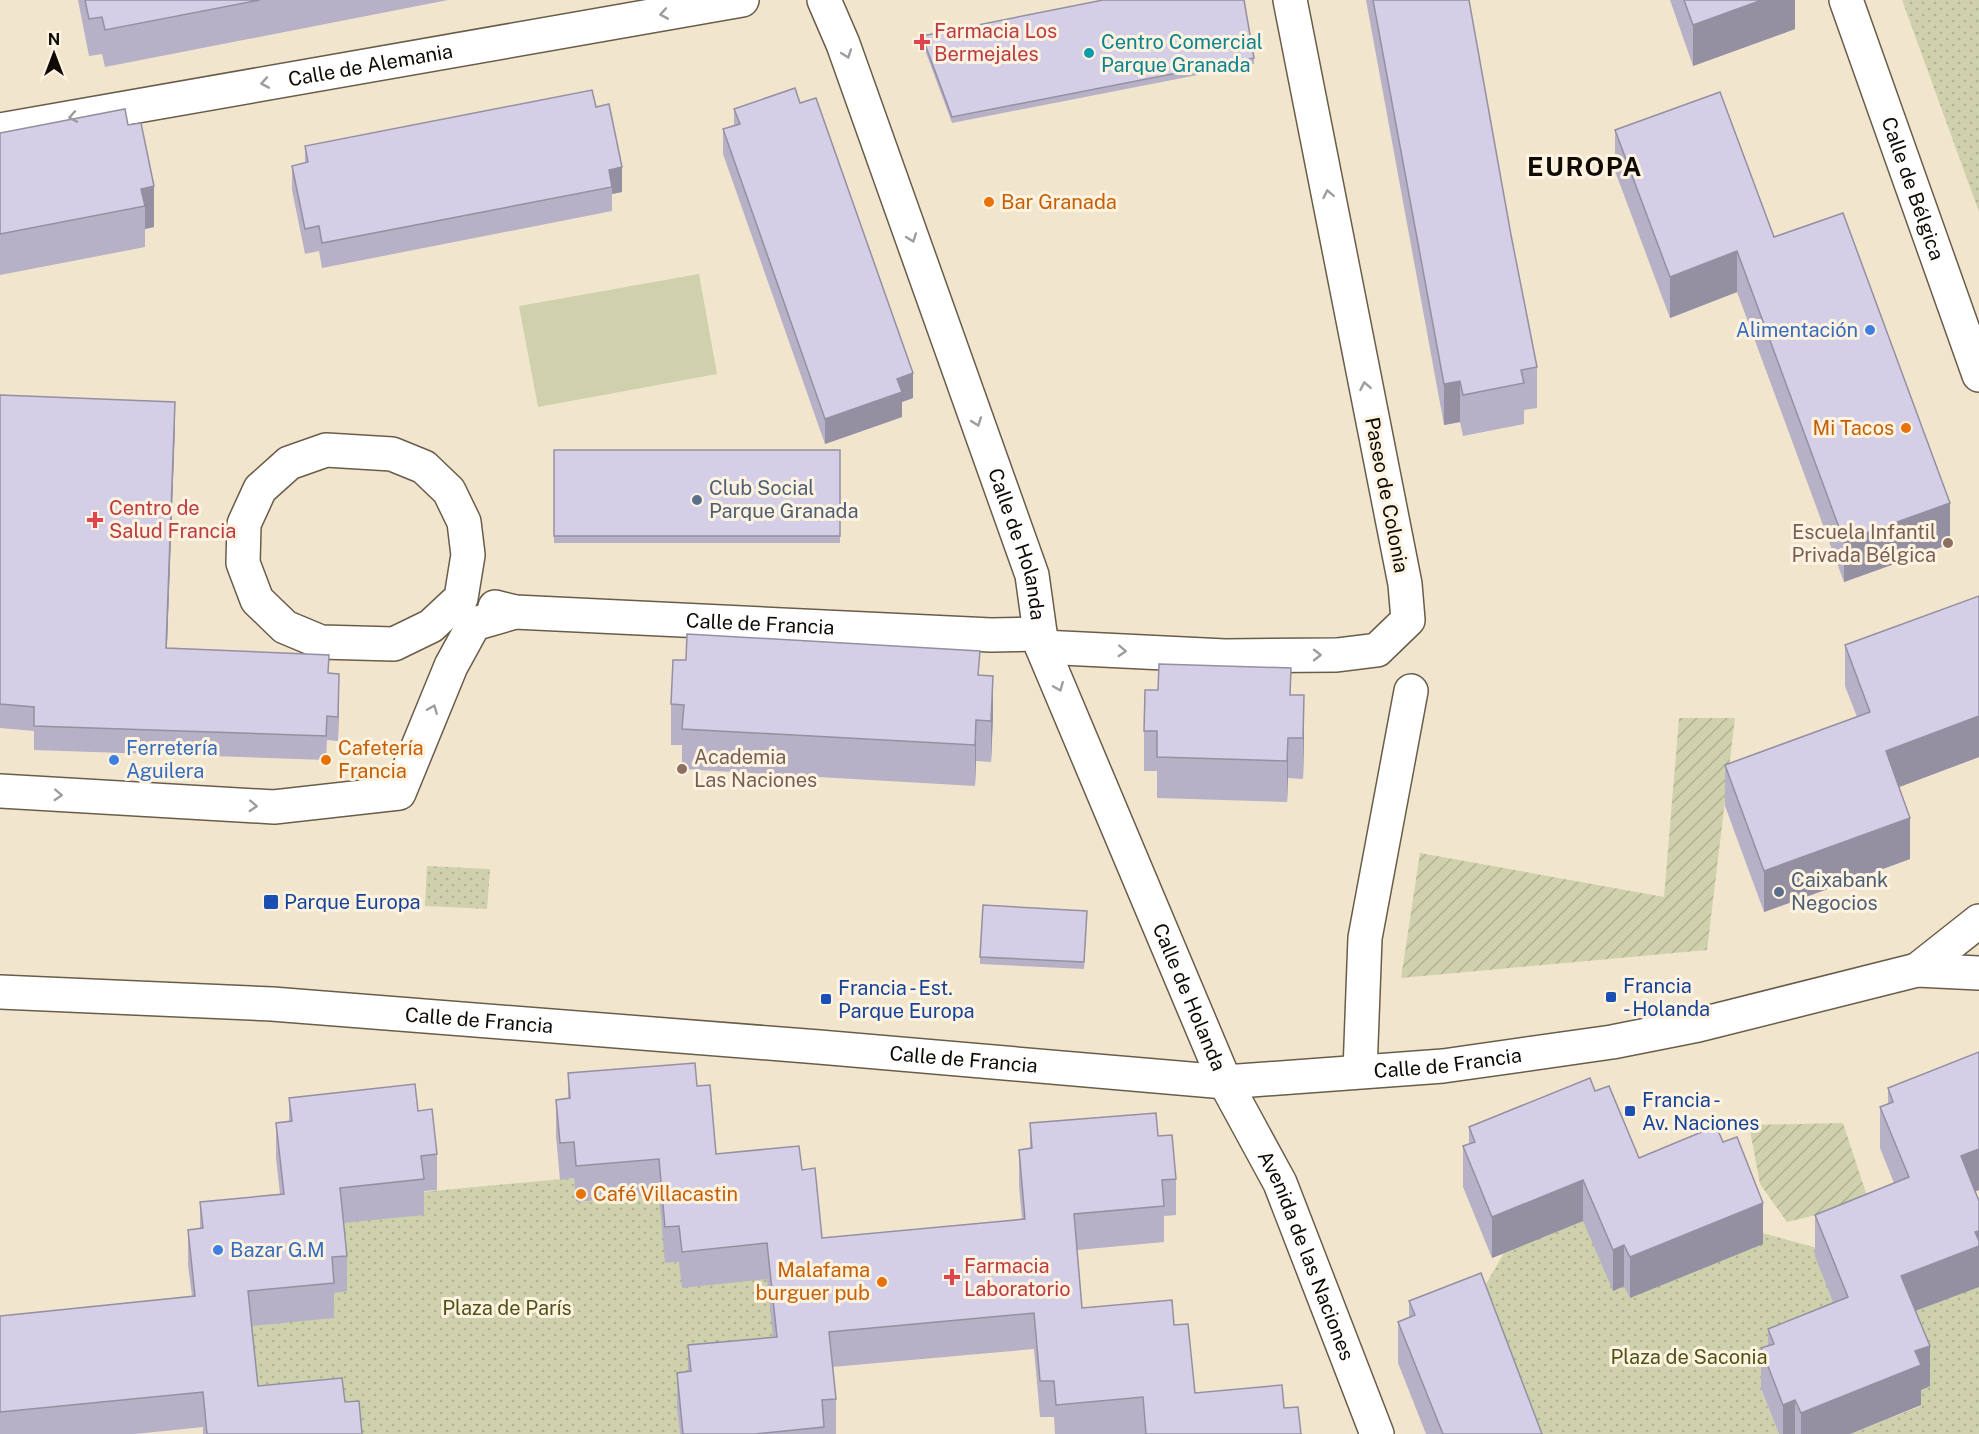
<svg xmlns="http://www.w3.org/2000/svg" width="1979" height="1434" font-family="'Public Sans',sans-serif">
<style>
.grass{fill:url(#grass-dots)}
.garden{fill:url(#garden-furrows)}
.pitch{fill:#ced1ab}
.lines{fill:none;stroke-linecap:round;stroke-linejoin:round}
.street-casing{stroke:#695d4a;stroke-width:36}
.secondary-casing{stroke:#695d4a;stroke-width:36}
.street{stroke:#fff;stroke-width:33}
.secondary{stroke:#fff;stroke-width:33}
.wall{fill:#b6b1c6}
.shaded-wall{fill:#9490a1}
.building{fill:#d4cee6;stroke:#9490a1;stroke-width:1.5}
.oneway{stroke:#9f9d9b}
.health-dot{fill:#e0444e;stroke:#fdf3e0;stroke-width:2}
.culture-dot{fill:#0f9aa8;stroke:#fdf3e0;stroke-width:2}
.food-dot{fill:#e8710a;stroke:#fdf3e0;stroke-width:2}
.shop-dot{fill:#3f7fe0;stroke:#fdf3e0;stroke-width:2}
.service-dot{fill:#5c6f8a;stroke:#fdf3e0;stroke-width:2}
.education-dot{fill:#8d6e63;stroke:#fdf3e0;stroke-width:2}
.transit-dot{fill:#1a4fb4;stroke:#fdf3e0;stroke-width:2}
.labels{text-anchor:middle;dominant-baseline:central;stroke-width:6;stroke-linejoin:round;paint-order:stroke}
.health-label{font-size:20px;fill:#be3a42;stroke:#fdf3e0;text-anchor:start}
.culture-label{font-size:20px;fill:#0d838f;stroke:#fdf3e0;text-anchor:start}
.street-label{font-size:20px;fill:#0f0b04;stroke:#fdf3e0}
.food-label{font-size:20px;fill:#c56008;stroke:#fdf3e0;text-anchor:start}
.shop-label{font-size:20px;fill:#366cbe;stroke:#fdf3e0;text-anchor:start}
.service-label{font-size:20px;fill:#4e5e75;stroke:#fdf3e0;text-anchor:start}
.education-label{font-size:20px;fill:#785e54;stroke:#fdf3e0;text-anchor:end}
.transit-label{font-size:20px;fill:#164399;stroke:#fdf3e0;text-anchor:start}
.park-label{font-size:20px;fill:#4f5118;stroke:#fdf3e0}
.district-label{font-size:26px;font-weight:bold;letter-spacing:1.5px;fill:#0f0b04;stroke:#fdf3e0}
</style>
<defs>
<pattern id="grass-dots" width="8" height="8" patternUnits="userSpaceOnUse" patternTransform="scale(1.5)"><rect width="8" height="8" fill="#ced1ab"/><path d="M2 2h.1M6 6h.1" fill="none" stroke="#b0b292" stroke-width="1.8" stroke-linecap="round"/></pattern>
<pattern id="garden-furrows" width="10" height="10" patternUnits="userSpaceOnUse" patternTransform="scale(1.5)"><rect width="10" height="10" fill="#ced1ab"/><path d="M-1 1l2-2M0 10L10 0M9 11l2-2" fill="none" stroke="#b0b292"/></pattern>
</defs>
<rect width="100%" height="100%" fill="#f2e5ce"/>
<g class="grass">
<path d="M1902,0H1979V212Z"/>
<path d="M427,866L490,869L487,909L425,906Z"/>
<path d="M574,1178L576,1202L673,1194L666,1263L679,1262L781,1278L774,1347L677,1409L680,1434H344L244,1423L236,1327L328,1227L421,1192Z"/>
<path d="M1597,1215L1630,1298L1749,1249L1759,1232L1828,1251L1843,1326L1761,1390L1779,1434H1528L1465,1320L1504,1253Z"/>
<path d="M1979,1286V1434H1850L1921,1406L1887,1322Z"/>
</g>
<g class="garden">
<path d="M1679,718H1735L1707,950L1401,978L1420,853L1664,897Z"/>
<path d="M1843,1123L1869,1202L1787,1222L1760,1184L1749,1125Z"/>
</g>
<path class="pitch" d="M699,274L717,374L538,407L519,306Z"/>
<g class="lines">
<g class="street-casing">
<g id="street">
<path id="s1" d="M824,0L843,44L1032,575L1042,647L1225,1082"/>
<path id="s2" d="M1846,0L1979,375"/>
<path id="s3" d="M0,130L742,0"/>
<path d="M326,450L392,454L424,467L449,491L464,522L468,555L461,598L431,626L394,644L321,642L285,627L257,600L243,563L244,524L260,489L289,463Z"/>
<path id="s4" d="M495,607L515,612L991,635L1040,634"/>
<path d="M1042,647L1225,656L1337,655L1377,650L1408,620L1405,584L1290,0"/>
<path d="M0,791L274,807L399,793L451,666L474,624L515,612"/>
<path d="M1360,1071L1365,938L1411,691"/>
</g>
</g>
<g class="secondary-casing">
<g id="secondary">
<path d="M1917,970L1979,921"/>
<path id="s5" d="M0,992L272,1004L819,1047L1225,1082L1443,1066L1612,1042L1698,1025L1917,970L1979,973"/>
<path id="s6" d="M1225,1082L1280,1183L1377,1434"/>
</g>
</g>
<use href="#street" class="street"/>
<use href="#secondary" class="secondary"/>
</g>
<g class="wall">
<path d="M78,0H448L105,67L102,54L89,56Z"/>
<path d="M1366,0H1469L1511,235L1537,367V408L1524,410V424L1463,436L1460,422L1444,425Z"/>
<path d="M1670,0H1795V29L1693,66Z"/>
<path d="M922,36L1254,58V64L952,123L922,42Z"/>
<path d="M596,107L622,192L612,194V211L322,268L319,251L305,254L292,190V166L305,163V146Z"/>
<path d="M734,109L913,398L902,402V417L825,444L723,154V129L734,125Z"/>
<path d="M128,125L154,227L145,229V247L0,275V133Z"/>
<path d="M1615,130L1774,237L1950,544L1844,582L1737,292L1670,318L1615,171Z"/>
<path d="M0,395L175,425L167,648L329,673L339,698L338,741L327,740L326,760L34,750V731L0,728Z"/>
<rect x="554" y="450" width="286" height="93"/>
<path d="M1845,645L1979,757L1899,787L1910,859L1764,912L1725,806V765L1857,717L1845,686Z"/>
<path d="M980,675L993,717L991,762L976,761L975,786L682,769V745H671V704Z"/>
<path d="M1291,695L1304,736L1303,779L1288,778L1287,802L1157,798V771H1144V731Z"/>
<path d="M1087,911L1084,969L980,964V957Z"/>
<path d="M568,1073L697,1086L716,1154L802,1170L822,1238L1022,1219L1019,1186V1150L1030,1149V1123L1158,1136L1176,1179V1215L1164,1216V1242L1077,1250L1082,1308L1174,1325L1195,1393L1284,1408L1301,1434H1055L1054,1417H1040L1034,1349L832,1367L836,1399V1434H680L677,1409V1373L688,1372V1345L773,1337L767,1279L682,1288L679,1262L665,1263L659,1195L576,1202L574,1178L560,1180L556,1136V1100L568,1099Z"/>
<path d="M1888,1088L1975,1191L1979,1201V1287L1916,1311L1930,1386L1921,1390V1405L1850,1434H1779L1761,1389V1348L1768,1346V1329L1833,1302L1815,1256V1215L1894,1183L1880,1148V1107L1888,1104Z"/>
<path d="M1595,1091L1639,1158L1763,1244L1630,1298L1624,1286L1613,1291L1583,1221L1492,1258L1463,1187V1146L1469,1144V1127Z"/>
<path d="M289,1098L418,1111L437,1154V1190L424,1191V1215L343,1223L347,1256V1291L334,1293V1318L252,1326L258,1386L345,1402L362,1434H203V1427L135,1434H0V1316L192,1296L188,1265V1230L200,1229V1202L280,1194L276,1158V1123L289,1122Z"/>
<path d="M1409,1301L1542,1434H1426L1398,1363V1322L1409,1317Z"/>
</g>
<g class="shaded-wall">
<path d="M1762,0H1795V29L1693,66V25Z"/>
<path d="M622,167V192L612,194V187L609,170Z"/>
<path d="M154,186V227L145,229V206L141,189Z"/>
<path d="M1737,251V292L1670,318V277Z"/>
<path d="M913,373V398L902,402V417L825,444V419L897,379Z"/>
<path d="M1460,381V422L1444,425V384Z"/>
<path d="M175,402V425L166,671V648Z"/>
<path d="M1950,503V544L1844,582V541Z"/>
<path d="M339,674V698L338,741V717Z"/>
<path d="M993,676V717L991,762V721Z"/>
<path d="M1304,695V736L1303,779V738Z"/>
<path d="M1979,716V757L1886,792V751Z"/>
<path d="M976,720V761L975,786V745Z"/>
<path d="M1288,738V778L1287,802V761Z"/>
<path d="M1910,818V859L1764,912V871Z"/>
<path d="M1979,1149V1190L1961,1197V1156Z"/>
<path d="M1583,1180V1221L1492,1258V1217Z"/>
<path d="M1763,1203V1244L1630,1298V1257Z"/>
<path d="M1979,1231V1287L1901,1316V1276Z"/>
<path d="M1624,1245V1286L1613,1291V1250Z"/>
<path d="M1930,1346V1386L1921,1390V1405L1850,1434H1801V1413L1915,1351Z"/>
<path d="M1795,1400V1434H1783V1405Z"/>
</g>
<g class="building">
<path d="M85,0H260L105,30L102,17L89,19Z"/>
<path d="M1103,0H1244L1254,58L952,117L922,36Z"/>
<path d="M1373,0H1469L1511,235L1537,367L1521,370L1524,383L1463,395L1460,381L1444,384Z"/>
<path d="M1684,0H1762L1693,25Z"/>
<path d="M795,88L800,103L816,98L913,373L897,379L902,392L825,419L723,129L740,124L734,109Z"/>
<path d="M592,90L596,107L609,104L622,167L609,170L612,187L322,243L319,226L305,229L292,166L308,162L305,146Z"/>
<path d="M1720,92L1774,237L1843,213L1950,503L1844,541L1737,251L1670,277L1615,130Z"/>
<path d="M125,109L128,125L141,123L154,186L141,189L145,206L0,234V133Z"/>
<path d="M0,395L175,402L166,648L329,655L328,673L339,674L338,717L327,716L326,736L34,726V707L0,704Z"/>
<rect x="554" y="450" width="286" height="86"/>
<path d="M1979,596V716L1886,751L1910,818L1764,871L1725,765L1870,712L1845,645Z"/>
<path d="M687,634L980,651L978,675L993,676L991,721L976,720L975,745L682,729L684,705L671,704L673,660H686Z"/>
<path d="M1159,664L1291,668L1290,695H1304L1303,738H1288L1287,761L1157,757V731H1144L1145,690H1158Z"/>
<path d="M983,905L1087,911L1084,962L980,957Z"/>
<path d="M1979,1052V1149L1961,1156L1979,1201V1231L1975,1232L1979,1241V1246L1901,1276L1930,1346L1915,1351L1921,1365L1801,1413L1795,1400L1783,1405L1761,1348L1774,1344L1768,1329L1848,1297L1815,1215L1909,1177L1880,1107L1893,1102L1888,1088Z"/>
<path d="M695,1063L697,1086L710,1085L716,1154L799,1146L802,1170L815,1168L822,1238L1025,1219L1019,1150L1032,1148L1030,1123L1156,1113L1158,1136L1172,1135L1176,1179L1162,1180L1164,1206L1074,1214L1082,1308L1172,1300L1174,1325L1188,1324L1195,1393L1282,1385L1284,1408L1298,1407L1301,1434H1146L1143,1397L1056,1405L1054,1381H1040L1034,1313L829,1332L836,1399L822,1400L824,1427L755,1434H683L677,1373L691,1371L688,1345L777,1337L767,1243L682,1252L679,1226L665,1227L659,1159L576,1166L574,1142L560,1143L556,1100L570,1098L568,1073Z"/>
<path d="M1590,1078L1595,1091L1609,1086L1639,1158L1716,1126L1723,1142L1737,1137L1763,1203L1630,1257L1624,1245L1613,1250L1583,1180L1492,1217L1463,1146L1475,1142L1469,1127Z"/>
<path d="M415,1084L418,1111L432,1109L437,1154L421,1156L424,1179L340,1188L347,1256L332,1257L334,1283L248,1291L258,1386L342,1378L345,1402L359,1401L362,1434H207L203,1392L0,1412V1316L195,1296L188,1230L203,1228L200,1202L284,1194L276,1123L292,1121L289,1098Z"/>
<path d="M1481,1273L1542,1434H1443L1398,1322L1415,1315L1409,1301Z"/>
</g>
<defs><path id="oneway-chevron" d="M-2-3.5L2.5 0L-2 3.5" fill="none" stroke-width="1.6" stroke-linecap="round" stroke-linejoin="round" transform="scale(1.5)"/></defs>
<g class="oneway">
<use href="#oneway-chevron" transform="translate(664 14) rotate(170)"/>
<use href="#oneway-chevron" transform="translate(847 54) rotate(70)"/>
<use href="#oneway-chevron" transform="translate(265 83) rotate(170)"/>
<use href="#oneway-chevron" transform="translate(73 117) rotate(170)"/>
<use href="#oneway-chevron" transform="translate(1328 194) rotate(-101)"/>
<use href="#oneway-chevron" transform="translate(912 238) rotate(70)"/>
<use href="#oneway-chevron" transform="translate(1365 386) rotate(-101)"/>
<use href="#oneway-chevron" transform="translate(977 422) rotate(70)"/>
<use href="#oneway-chevron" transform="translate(1122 651) rotate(3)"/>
<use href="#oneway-chevron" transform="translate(1317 655)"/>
<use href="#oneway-chevron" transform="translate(1059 687) rotate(68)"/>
<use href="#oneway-chevron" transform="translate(433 709) rotate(-68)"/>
<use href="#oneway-chevron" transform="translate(58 795) rotate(3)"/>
<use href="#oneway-chevron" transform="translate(253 806) rotate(3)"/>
</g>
<g class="health-dot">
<path d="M919 33h6v6h6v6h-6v6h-6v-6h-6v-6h6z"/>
<path d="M92 511h6v6h6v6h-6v6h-6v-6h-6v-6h6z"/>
<path d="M949 1268h6v6h6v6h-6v6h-6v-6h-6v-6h6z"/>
</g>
<circle class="culture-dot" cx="1089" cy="53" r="6"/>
<g class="food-dot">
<circle cx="989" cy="202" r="6"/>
<circle cx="1906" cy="428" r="6"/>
<circle cx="326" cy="760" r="6"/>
<circle cx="581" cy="1194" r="6"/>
<circle cx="882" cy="1282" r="6"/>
</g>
<g class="shop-dot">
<circle cx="1870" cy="330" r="6"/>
<circle cx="114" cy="760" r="6"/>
<circle cx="218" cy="1250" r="6"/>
</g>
<g class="service-dot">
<circle cx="697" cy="500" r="6"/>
<circle cx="1779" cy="892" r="6"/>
</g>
<g class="education-dot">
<circle cx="1948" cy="543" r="6"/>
<circle cx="682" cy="769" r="6"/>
</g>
<g class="transit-dot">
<rect x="263" y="894" width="16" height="16" rx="3"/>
<rect x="1605" y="991" width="12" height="12" rx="3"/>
<rect x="820" y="993" width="12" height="12" rx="3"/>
<rect x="1624" y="1105" width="12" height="12" rx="3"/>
</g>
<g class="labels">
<g class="health-label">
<text x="934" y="31">Farmacia Los<tspan x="934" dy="23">Bermejales</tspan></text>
<text x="109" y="508">Centro de<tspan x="109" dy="23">Salud Francia</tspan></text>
<text x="964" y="1266">Farmacia<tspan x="964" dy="23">Laboratorio</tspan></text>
</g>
<g class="culture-label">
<text x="1101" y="42">Centro Comercial<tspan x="1101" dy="23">Parque Granada</tspan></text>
</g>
<g class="street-label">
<text stroke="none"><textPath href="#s3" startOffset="376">Calle de Alemania</textPath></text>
<text stroke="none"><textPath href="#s2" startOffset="200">Calle de Bélgica</textPath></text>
<text transform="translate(1387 495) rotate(79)">Paseo de Colonia</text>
<text stroke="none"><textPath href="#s1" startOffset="578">Calle de Holanda</textPath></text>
<text stroke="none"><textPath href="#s4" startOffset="266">Calle de Francia</textPath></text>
<text stroke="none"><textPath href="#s1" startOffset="1064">Calle de Holanda</textPath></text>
<text stroke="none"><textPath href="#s5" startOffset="480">Calle de Francia</textPath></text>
<text stroke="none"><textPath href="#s5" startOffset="966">Calle de Francia</textPath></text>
<text stroke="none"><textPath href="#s5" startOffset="1452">Calle de Francia</textPath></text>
<text stroke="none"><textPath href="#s6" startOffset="192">Avenida de las Naciones</textPath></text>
</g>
<g class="food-label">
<text x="1001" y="202">Bar Granada</text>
<text x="1894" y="428" text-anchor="end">Mi Tacos</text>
<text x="338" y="748">Cafetería<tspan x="338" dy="23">Francia</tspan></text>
<text x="593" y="1194">Café Villacastin</text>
<text x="870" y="1270" text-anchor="end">Malafama<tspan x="870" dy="23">burguer pub</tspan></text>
</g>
<g class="shop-label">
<text x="1858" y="330" text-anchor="end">Alimentación</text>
<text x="126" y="748">Ferretería<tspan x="126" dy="23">Aguilera</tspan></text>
<text x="230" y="1250">Bazar G.M</text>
</g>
<g class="service-label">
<text x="709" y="488">Club Social<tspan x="709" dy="23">Parque Granada</tspan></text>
<text x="1791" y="880">Caixabank<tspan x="1791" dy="23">Negocios</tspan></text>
</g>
<g class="education-label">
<text x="1936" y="532">Escuela Infantil<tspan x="1936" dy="23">Privada Bélgica</tspan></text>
<text x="694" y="757" text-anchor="start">Academia<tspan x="694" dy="23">Las Naciones</tspan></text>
</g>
<g class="transit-label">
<text x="284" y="902">Parque Europa</text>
<text x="1623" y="986">Francia<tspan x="1623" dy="23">- Holanda</tspan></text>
<text x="838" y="988">Francia - Est.<tspan x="838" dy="23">Parque Europa</tspan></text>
<text x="1642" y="1100">Francia -<tspan x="1642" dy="23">Av. Naciones</tspan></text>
</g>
<g class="park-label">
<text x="507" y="1308">Plaza de París</text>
<text x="1689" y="1357">Plaza de Saconia</text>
</g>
<g class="district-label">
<text x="1585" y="166">EUROPA</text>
</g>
</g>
<g transform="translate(54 54)" stroke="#fdf3e0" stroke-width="4.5" paint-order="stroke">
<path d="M0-4.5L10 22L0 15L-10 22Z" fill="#0f0b04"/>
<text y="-9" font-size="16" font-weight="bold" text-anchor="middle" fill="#0f0b04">N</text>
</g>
</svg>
